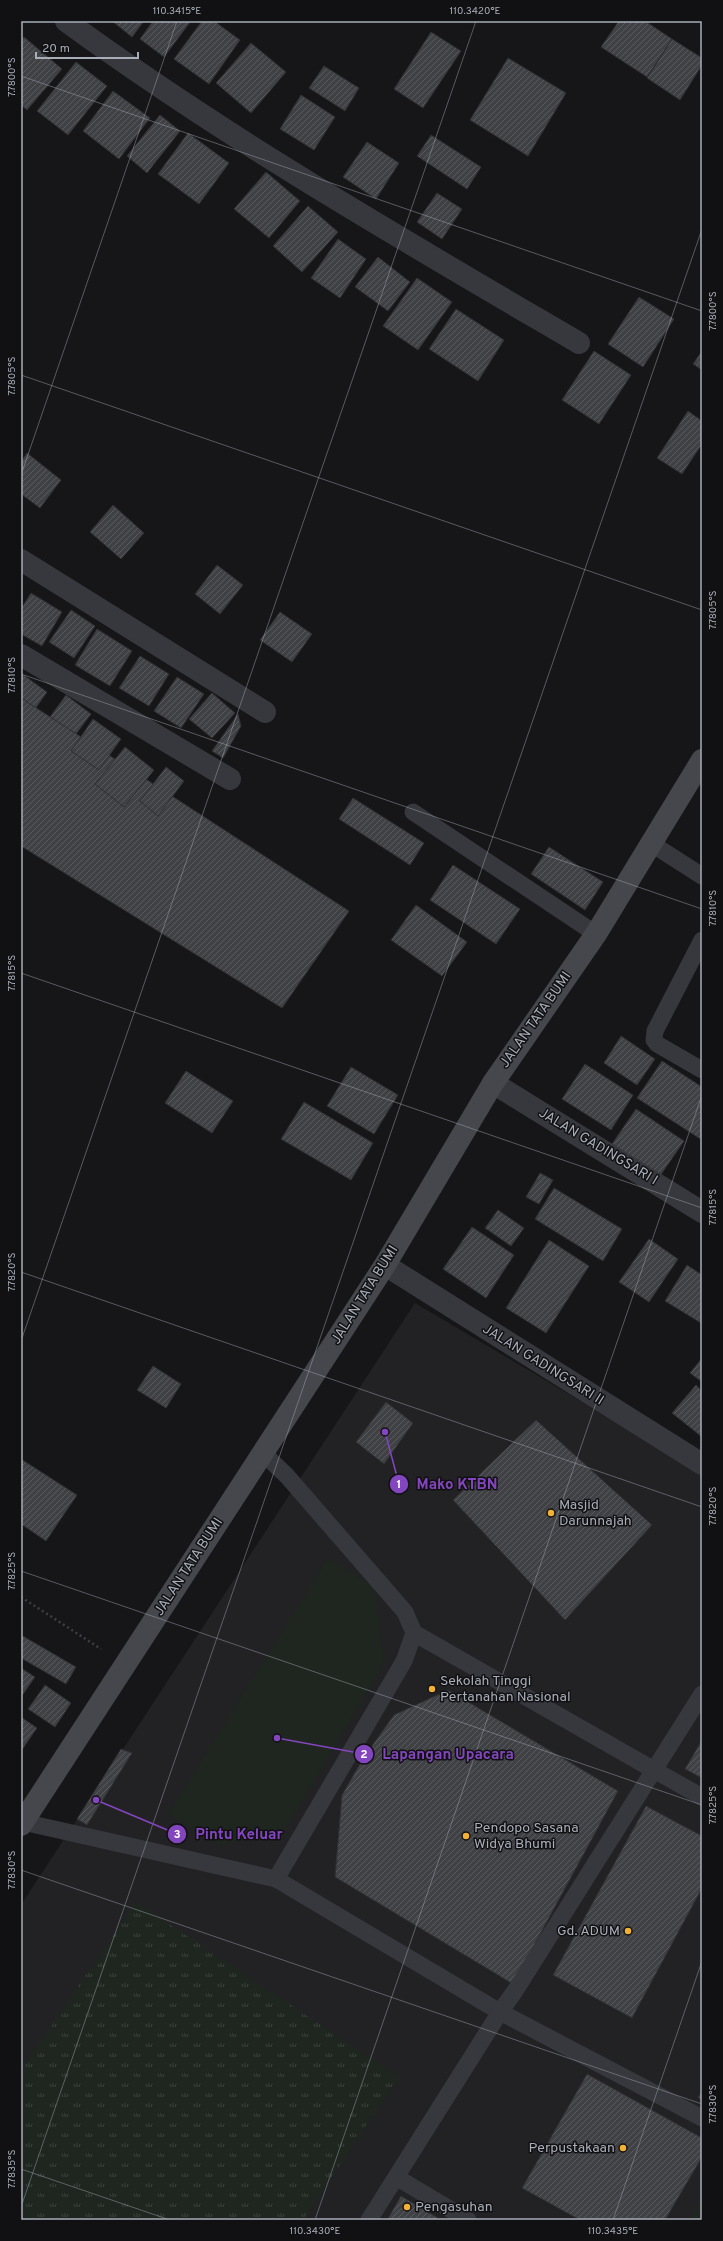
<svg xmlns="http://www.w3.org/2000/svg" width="723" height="2241" font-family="Overpass,sans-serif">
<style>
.built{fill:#222225}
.grass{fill:url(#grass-tufts)}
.park{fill:#1e261f}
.building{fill:url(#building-hatch);stroke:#303034}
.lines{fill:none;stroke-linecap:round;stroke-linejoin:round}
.path{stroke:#3d3f44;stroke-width:2.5;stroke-dasharray:2 3;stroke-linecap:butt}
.lane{stroke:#37383d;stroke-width:17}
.street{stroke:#37383d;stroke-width:22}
.secondary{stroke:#45474d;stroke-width:22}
.ticks{fill:none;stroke:#a8adb8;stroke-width:1;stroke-opacity:0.45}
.poi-dot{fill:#f2b134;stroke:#111113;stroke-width:1.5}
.labels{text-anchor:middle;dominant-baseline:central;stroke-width:3;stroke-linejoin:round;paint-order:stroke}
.street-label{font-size:14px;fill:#a8adb8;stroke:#111113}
.poi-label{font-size:14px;fill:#a8adb8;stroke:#111113;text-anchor:start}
.leader{fill:none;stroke:#8446be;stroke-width:1.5}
.callout-dot{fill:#8446be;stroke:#111113;stroke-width:1.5}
.mark-label{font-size:12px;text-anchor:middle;font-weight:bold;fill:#fff}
.callout-label{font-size:15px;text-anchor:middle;font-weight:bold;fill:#8446be;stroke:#111113;stroke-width:3;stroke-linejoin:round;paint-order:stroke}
.neatline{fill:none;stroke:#a8adb8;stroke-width:1.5}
.ticks-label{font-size:10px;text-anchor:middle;fill:#a8adb8}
</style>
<defs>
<pattern id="grass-tufts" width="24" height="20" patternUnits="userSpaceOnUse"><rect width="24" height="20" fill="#1e261f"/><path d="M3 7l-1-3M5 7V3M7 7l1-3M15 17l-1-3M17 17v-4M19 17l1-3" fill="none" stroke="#3c433d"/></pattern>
<pattern id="building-hatch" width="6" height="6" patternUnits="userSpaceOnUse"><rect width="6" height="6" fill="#404145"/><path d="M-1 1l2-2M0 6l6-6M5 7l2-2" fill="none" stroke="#595a5e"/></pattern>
</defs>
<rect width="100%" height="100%" fill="#161618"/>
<path class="built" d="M415,1303L702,1473V2220H21V1905Z"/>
<path class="grass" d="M136,1902L399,2077L303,2220H21V2070Z"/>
<g class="park">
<path d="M328,1558L375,1587L384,1663L286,1828L220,1846L168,1814Z"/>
<path d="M702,2198V2220H689Z"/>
</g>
<g class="building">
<path d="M112,21H144L132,37Z"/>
<path d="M153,21H191L164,57L140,39Z"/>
<path d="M202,21H214L240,40L209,84L174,59Z"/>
<path d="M619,21H645L672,39L647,77L601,47Z"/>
<path d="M431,32L461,51L423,108L394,89Z"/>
<path d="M24,37L62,69L27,110L21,105V41Z"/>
<path d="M672,39L702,58V65L680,100L647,78Z"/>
<path d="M251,43L286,72L251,113L216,83Z"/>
<path d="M508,58L566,93L528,156L470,120Z"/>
<path d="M76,62L107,86L68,135L37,111Z"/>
<path d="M324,66L359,88L345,111L309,88Z"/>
<path d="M113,91L150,118L119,159L83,131Z"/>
<path d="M301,95L335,117L314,150L280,129Z"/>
<path d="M160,115L180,131L147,173L127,156Z"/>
<path d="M188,133L229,163L199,204L158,174Z"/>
<path d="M431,135L481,167L467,189L417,156Z"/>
<path d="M367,142L399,163L376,199L343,177Z"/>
<path d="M266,172L300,201L269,238L234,209Z"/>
<path d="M437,193L462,209L442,239L417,222Z"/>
<path d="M308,206L338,232L302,272L273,246Z"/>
<path d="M338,239L366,259L340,298L311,278Z"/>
<path d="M378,257L410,282L388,311L355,287Z"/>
<path d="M417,278L452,302L418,350L383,326Z"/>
<path d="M639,297L674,319L643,367L608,344Z"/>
<path d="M456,309L504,340L478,381L429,349Z"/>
<path d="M594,351L631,375L599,424L562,400Z"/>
<path d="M702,351V370L693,364Z"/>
<path d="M688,411L702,421V444L682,474L657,458Z"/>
<path d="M27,453L61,480L40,508L21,494V462Z"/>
<path d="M113,505L144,533L121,559L90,532Z"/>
<path d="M217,565L243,585L220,614L195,594Z"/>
<path d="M31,593L62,612L42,646L21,634V609Z"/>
<path d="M71,610L95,626L74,658L49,642Z"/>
<path d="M280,612L312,634L292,662L260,640Z"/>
<path d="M97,629L132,651L110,686L75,665Z"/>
<path d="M140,656L169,674L149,706L119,688Z"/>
<path d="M22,674L47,692L21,729V675Z"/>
<path d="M177,677L204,694L181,728L154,711Z"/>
<path d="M212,693L235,713L212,738L189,719Z"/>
<path d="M66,695L91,714L67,746L42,728Z"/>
<path d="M21,698L349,911L282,1008L21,846Z"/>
<path d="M238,714L241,726L223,758L212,751Z"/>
<path d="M93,719L121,739L99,770L71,751Z"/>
<path d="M125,747L154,770L124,807L95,784Z"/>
<path d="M166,767L184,781L158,816L140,801Z"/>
<path d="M353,798L424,843L410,865L339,819Z"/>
<path d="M549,847L603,882L585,910L531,874Z"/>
<path d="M453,865L520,909L496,944L430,900Z"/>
<path d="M416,905L467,942L442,976L391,940Z"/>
<path d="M621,1036L655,1059L637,1085L604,1063Z"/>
<path d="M662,1061L702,1087V1140L637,1098Z"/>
<path d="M585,1064L633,1095L611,1130L562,1099Z"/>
<path d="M351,1067L398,1095L374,1134L327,1106Z"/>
<path d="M186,1071L233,1101L212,1133L165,1103Z"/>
<path d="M304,1102L373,1143L351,1180L281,1139Z"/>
<path d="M636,1109L684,1141L660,1176L612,1144Z"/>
<path d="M540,1173L553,1180L539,1204L526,1197Z"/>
<path d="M554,1188L622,1229L603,1261L535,1219Z"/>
<path d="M498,1210L524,1228L511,1246L485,1228Z"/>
<path d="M472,1227L514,1255L486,1298L443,1269Z"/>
<path d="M649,1239L678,1259L649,1302L619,1282Z"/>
<path d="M549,1240L589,1266L546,1333L506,1308Z"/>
<path d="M687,1265L702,1275L701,1323L665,1301Z"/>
<path d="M702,1358V1382L690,1373Z"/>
<path d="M153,1366L181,1384L166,1408L137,1390Z"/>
<path d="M696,1385L702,1391V1437L672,1413Z"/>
<path d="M386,1402L413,1423L384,1464L356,1442Z"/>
<path d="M536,1420L652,1525L565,1620L453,1500Z"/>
<path d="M21,1459L77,1495L46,1541L21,1524Z"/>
<path d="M21,1635L76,1667L66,1684L21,1658Z"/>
<path d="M21,1668L35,1677L21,1697Z"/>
<path d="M45,1685L71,1703L55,1727L28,1709Z"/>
<path d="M448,1690L618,1791L513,1984L335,1877L342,1795L364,1757L394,1715Z"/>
<path d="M21,1717L37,1728L21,1751Z"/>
<path d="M702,1740V1778L685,1769Z"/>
<path d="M121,1749L132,1753L87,1825L77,1819Z"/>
<path d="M646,1806L702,1836V1888L632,2018L553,1975Z"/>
<path d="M587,2074L702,2138V2157L665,2220H580L522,2188Z"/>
<path d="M702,2091V2100L698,2098Z"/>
<path d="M401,2196L438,2218L437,2220H387Z"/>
</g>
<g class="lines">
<path class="path" d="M21,1597L101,1649"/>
<g class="lane">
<path d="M413,812L596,934"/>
<path d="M652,844L702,876"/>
<path d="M702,940L655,1031L654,1040L657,1044L702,1070"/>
<path d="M702,1694L654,1770L702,1797"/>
<path d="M23,1822L276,1879L404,1661L414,1633L405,1612L287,1476L263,1453"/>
<path d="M276,1879L500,2012L515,1991L654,1770L414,1633"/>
<path d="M396,2177L468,2220"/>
<path d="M369,2220L500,2012L702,2118"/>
</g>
<g class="street">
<path d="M66,21C229,140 405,241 579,343"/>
<path d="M21,560L265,712"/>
<path d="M21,655L230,779"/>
<path d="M493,1083L702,1212"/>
<path d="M385,1265L702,1464"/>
</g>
<path class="secondary" d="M21,1825L385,1265L493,1083L596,934L702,760"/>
</g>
<path class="ticks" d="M21,76L702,311M21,375L702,610M21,475L177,21M21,674L702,909M21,973L702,1208M21,1272L702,1507M21,1341L476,21M21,1571L702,1805M21,1870L702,2104M21,2169L170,2220M21,2207L702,229M315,2220L702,1095M613,2220L702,1961"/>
<g class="poi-dot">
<circle cx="551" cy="1513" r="4"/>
<circle cx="432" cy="1689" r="4"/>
<circle cx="466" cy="1836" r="4"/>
<circle cx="628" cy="1931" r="4"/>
<circle cx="623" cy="2148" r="4"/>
<circle cx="407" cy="2207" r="4"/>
</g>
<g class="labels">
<g class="street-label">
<text transform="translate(536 1020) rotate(-55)">JALAN TATA BUMI</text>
<text transform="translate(598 1147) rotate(31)">JALAN GADINGSARI I</text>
<text transform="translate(365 1295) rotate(-58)">JALAN TATA BUMI</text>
<text transform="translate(543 1365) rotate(32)">JALAN GADINGSARI II</text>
<text transform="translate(189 1567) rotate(-57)">JALAN TATA BUMI</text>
</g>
<g class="poi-label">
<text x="559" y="1505">Masjid<tspan x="559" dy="16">Darunnajah</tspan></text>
<text x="440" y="1681">Sekolah Tinggi<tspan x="440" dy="16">Pertanahan Nasional</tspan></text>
<text x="474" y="1828">Pendopo Sasana<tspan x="474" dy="16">Widya Bhumi</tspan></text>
<text x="620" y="1931" text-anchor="end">Gd. ADUM</text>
<text x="615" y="2148" text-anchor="end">Perpustakaan</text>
<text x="415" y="2207">Pengasuhan</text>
</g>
</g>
<path class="leader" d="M385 1432L399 1484M277 1738L364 1754M96 1800L177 1834"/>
<g class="callout-dot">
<circle cx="385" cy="1432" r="4"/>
<circle cx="277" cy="1738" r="4"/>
<circle cx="96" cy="1800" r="4"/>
<circle cx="399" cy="1484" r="10"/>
<circle cx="364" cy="1754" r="10"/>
<circle cx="177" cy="1834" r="10"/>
</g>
<g class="mark-label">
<text x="399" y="1488">1</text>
<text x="364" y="1758">2</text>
<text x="177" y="1838">3</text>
</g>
<g class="callout-label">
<text x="457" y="1489">Mako KTBN</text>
<text x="448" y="1759">Lapangan Upacara</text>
<text x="239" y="1839">Pintu Keluar</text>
</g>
<rect width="723" height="2241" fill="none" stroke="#111113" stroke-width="44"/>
<path d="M36 52v6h102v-6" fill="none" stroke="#a8adb8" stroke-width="2"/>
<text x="42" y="52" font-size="12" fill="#a8adb8" stroke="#111113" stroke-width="3" paint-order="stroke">20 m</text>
<rect x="22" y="22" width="679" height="2197" class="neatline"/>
<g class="ticks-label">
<text x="177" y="14">110.3415°E</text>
<text x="475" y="14">110.3420°E</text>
<text transform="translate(11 77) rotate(-90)" y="4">7.7800°S</text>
<text transform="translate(712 311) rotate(-90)" y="4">7.7800°S</text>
<text transform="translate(11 376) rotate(-90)" y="4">7.7805°S</text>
<text transform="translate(712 610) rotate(-90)" y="4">7.7805°S</text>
<text transform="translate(11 675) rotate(-90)" y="4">7.7810°S</text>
<text transform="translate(712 908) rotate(-90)" y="4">7.7810°S</text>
<text transform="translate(11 973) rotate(-90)" y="4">7.7815°S</text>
<text transform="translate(712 1207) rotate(-90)" y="4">7.7815°S</text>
<text transform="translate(11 1272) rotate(-90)" y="4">7.7820°S</text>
<text transform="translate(712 1506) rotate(-90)" y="4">7.7820°S</text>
<text transform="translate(11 1571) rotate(-90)" y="4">7.7825°S</text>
<text transform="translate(712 1805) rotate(-90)" y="4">7.7825°S</text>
<text transform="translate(11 1870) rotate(-90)" y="4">7.7830°S</text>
<text transform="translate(712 2104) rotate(-90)" y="4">7.7830°S</text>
<text transform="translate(11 2169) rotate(-90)" y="4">7.7835°S</text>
<text x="315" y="2234">110.3430°E</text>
<text x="613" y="2234">110.3435°E</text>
</g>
</svg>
